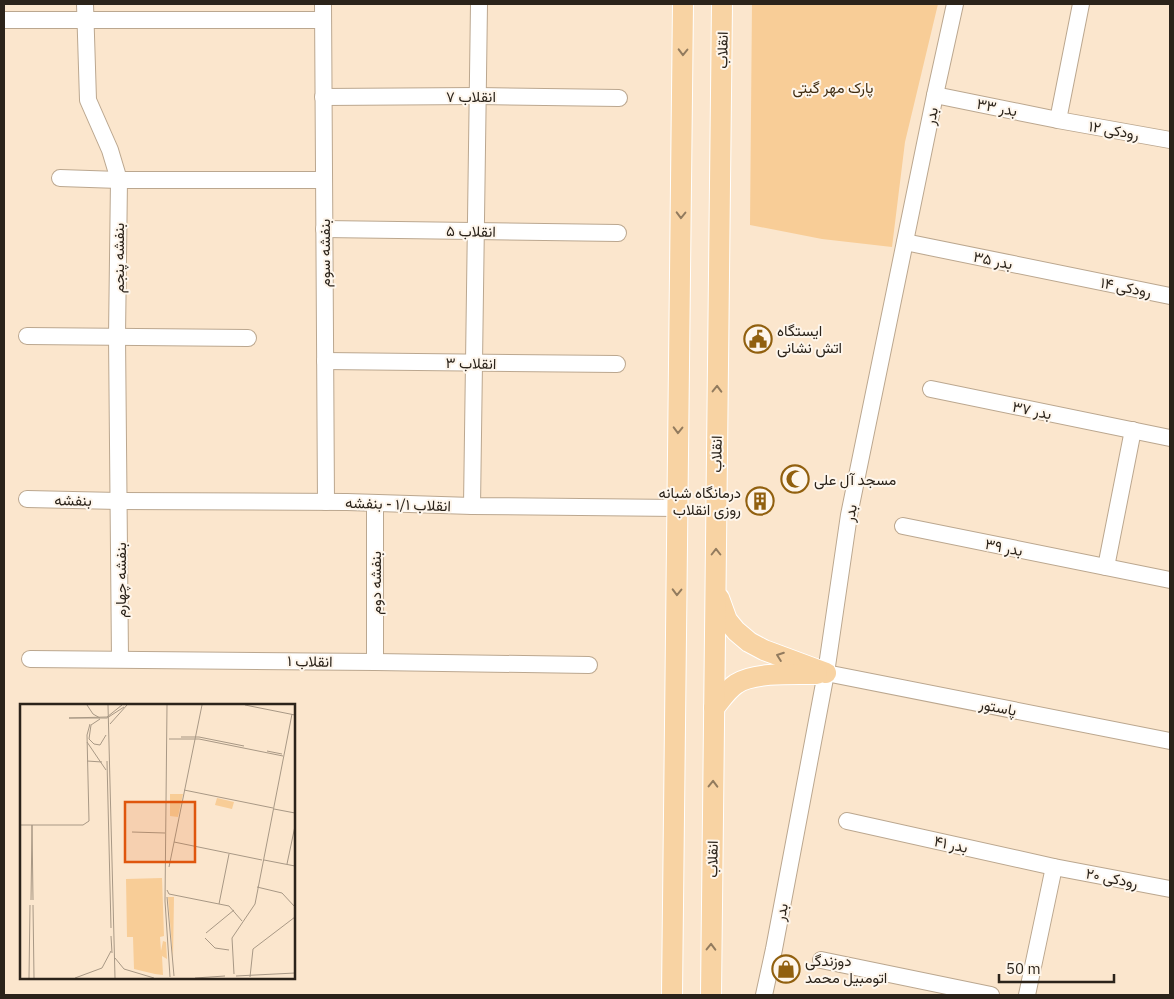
<svg xmlns="http://www.w3.org/2000/svg" width="1174" height="999" font-family="'IBM Plex Sans',Vazirmatn,sans-serif">
<style>
.green{fill:#f8cd97}
.lines{fill:none;stroke-linecap:round;stroke-linejoin:round}
.minor-casing{stroke:#bba78f;stroke-width:18}
.major-casing{stroke:#fff;stroke-width:22}
.minor{stroke:#fff;stroke-width:16}
.major{stroke:#f8d3a3;stroke-width:20}
.oneway{stroke:#927b5e}
.labels{text-anchor:middle;dominant-baseline:central;stroke-width:4;stroke-linejoin:round;paint-order:stroke}
.street-label{font-size:15px;fill:#2b231a;stroke:#fef6ec}
.park-label{font-size:15px;fill:#3f2c11;stroke:#fef6ec}
.poi-label{font-size:15px;fill:#2b231a;stroke:#fef6ec;text-anchor:start}
.inset-road{fill:none;stroke:#a89885;stroke-width:1}
.view{fill:#df560d;fill-opacity:0.15;stroke:#df560d;stroke-width:2.5}
.inset-edge{fill:none;stroke:#2b231a;stroke-width:2.5}
</style>
<rect width="100%" height="100%" fill="#fbe6cd"/>
<path class="green" d="M752,4H938L905,142L892,247L822,239L750,225Z"/>
<g class="lines">
<g class="minor-casing">
<g id="minor">
<path d="M85,4L88,100L110,150L119,180L117,336L120,659"/>
<path d="M323,4L326,502"/>
<path d="M4,20H323"/>
<path d="M935,95L1058,120L1170,140"/>
<path d="M323,97L478,96L619,98"/>
<path d="M1058,120L1081,4"/>
<path d="M60,178L119,180H324"/>
<path d="M324,229L618,233"/>
<path d="M905,242L1170,296"/>
<path d="M27,336L248,338"/>
<path d="M325,361L617,364"/>
<path d="M931,389L1170,438"/>
<path d="M27,499L119,501L347,502L472,506L678,508"/>
<path d="M375,504V662"/>
<path d="M472,506L479,4"/>
<path d="M903,526L1170,580"/>
<path d="M1106,567L1133,430"/>
<path d="M30,659L375,662L589,665"/>
<path d="M826,673L1170,741"/>
<path d="M847,821L1054,867L1170,889"/>
<path d="M821,960L991,995"/>
<path d="M764,995L774,949L826,673L849,515L935,95L955,4"/>
<path d="M1027,995L1054,867"/>
</g>
</g>
<g class="major-casing">
<g id="major">
<path d="M719,598L727,620L736,631L749,642L764,650L826,673"/>
<path d="M714,708C721,700 727,690 736,684C753,672 795,674 817,674"/>
<path d="M672,995L683,4"/>
<path d="M711,995L722,4"/>
</g>
</g>
<use href="#minor" class="minor"/>
<use href="#major" class="major"/>
</g>
<defs><path id="oneway-chevron" d="M-2-3.5L2.5 0L-2 3.5" fill="none" stroke-width="1.6" stroke-linecap="round" stroke-linejoin="round" transform="scale(1.25)"/></defs>
<g class="oneway">
<use href="#oneway-chevron" transform="translate(683 52) rotate(91)"/>
<use href="#oneway-chevron" transform="translate(681 215) rotate(91)"/>
<use href="#oneway-chevron" transform="translate(717 389) rotate(-89)"/>
<use href="#oneway-chevron" transform="translate(678 430) rotate(91)"/>
<use href="#oneway-chevron" transform="translate(716 552) rotate(-90)"/>
<use href="#oneway-chevron" transform="translate(677 592) rotate(91)"/>
<use href="#oneway-chevron" transform="translate(780 656) rotate(-160)"/>
<use href="#oneway-chevron" transform="translate(713 784) rotate(-89)"/>
<use href="#oneway-chevron" transform="translate(711 947) rotate(-89)"/>
</g>
<defs>
<g id="civic-ring" transform="scale(1.4375)"><circle r="9.5" fill="#fef6ec" stroke="#91600f" stroke-width="1.5"/><path d="M-.6-6.5H3V-4.5H.6V-3L4-1V1h2V6H-6V1h2V-1L-.6-3ZM-1.2 2.5V6h2.4V2.5Z" fill="#91600f"/></g>
<g id="mosque-ring" transform="scale(1.4375)"><circle r="9.5" fill="#fef6ec" stroke="#91600f" stroke-width="1.5"/><path d="M3.5-4.9A6 6 0 1 0 3.5 4.9A5 5 0 1 1 3.5-4.9Z" fill="#91600f"/></g>
<g id="building-ring" transform="scale(1.4375)"><circle r="9.5" fill="#fef6ec" stroke="#91600f" stroke-width="1.5"/><path d="M-4-6H4V6H1V3H-1V6H-4ZM-2.5-4.3h1.7v1.8h-1.7ZM.8-4.3h1.7v1.8H.8ZM-2.5-1h1.7V.8h-1.7ZM.8-1h1.7V.8H.8Z" fill="#91600f"/></g>
<g id="shop-ring" transform="scale(1.4375)"><circle r="9.5" fill="#fef6ec" stroke="#91600f" stroke-width="1.5"/><path d="M-5-2.5h2.3a2.7 3.5 0 0 1 5.4 0H5L5.5 6h-11ZM-1.5-2.5h3a1.5 2.3 0 0 0-3 0Z" fill="#91600f"/></g>
</defs>
<g fill-rule="evenodd">
<use href="#civic-ring" x="758" y="339"/>
<use href="#mosque-ring" x="795" y="479"/>
<use href="#building-ring" x="760" y="501"/>
<use href="#shop-ring" x="786" y="969"/>
</g>
<g class="labels">
<g class="street-label">
<text transform="translate(722 50) rotate(-89)">انقلاب</text>
<text x="471" y="96">انقلاب ۷</text>
<text transform="translate(997 107) rotate(11)">بدر ۳۳</text>
<text transform="translate(931 116) rotate(-79)">بدر</text>
<text transform="translate(1114 130) rotate(10)">رودکی ۱۲</text>
<text transform="translate(471 231) rotate(1)">انقلاب ۵</text>
<text transform="translate(324 253) rotate(-90)">بنفشه سوم</text>
<text transform="translate(118 258) rotate(-90)">بنفشه پنجم</text>
<text transform="translate(993 260) rotate(12)">بدر ۳۵</text>
<text transform="translate(1126 287) rotate(11)">رودکی ۱۴</text>
<text transform="translate(471 363) rotate(1)">انقلاب ۳</text>
<text transform="translate(1032 410) rotate(12)">بدر ۳۷</text>
<text transform="translate(716 454) rotate(-89)">انقلاب</text>
<text transform="translate(73 500) rotate(1)">بنفشه</text>
<text transform="translate(398 504) rotate(2)">انقلاب ۱/۱ - بنفشه</text>
<text transform="translate(850 513) rotate(-80)">بدر</text>
<text transform="translate(1004 547) rotate(11)">بدر ۳۹</text>
<text transform="translate(120 580) rotate(-90)">بنفشه چهارم</text>
<text transform="translate(375 583) rotate(-90)">بنفشه دوم</text>
<text transform="translate(310 661) rotate(1)">انقلاب ۱</text>
<text transform="translate(998 707) rotate(11)">پاستور</text>
<text transform="translate(951 844) rotate(12)">بدر ۴۱</text>
<text transform="translate(712 859) rotate(-89)">انقلاب</text>
<text transform="translate(1112 878) rotate(11)">رودکی ۲۰</text>
<text transform="translate(781 912) rotate(-79)">بدر</text>
</g>
<g class="park-label">
<text x="833" y="87">پارک مهر گیتی</text>
</g>
<g class="poi-label">
<text x="777" y="330">ایستگاه<tspan x="777" dy="17">اتش نشانی</tspan></text>
<text x="814" y="479">مسجد آل علی</text>
<text x="741" y="492" text-anchor="end">درمانگاه شبانه<tspan x="741" dy="17">روزی انقلاب</tspan></text>
<text x="805" y="960">دوزندگی<tspan x="805" dy="17">اتومبیل محمد</tspan></text>
</g>
</g>
<g transform="translate(20 704)">
<rect width="275" height="275" fill="#fbe6cd"/>
<path d="M150,90H163L158,113L150,112ZM197,94L214,98L212,105L195,101ZM142,174L144,232L140,233L141,247L143,237L146,238L147,255L142,252L143,271L135,270L114,265L113,233H107L106,175ZM148,193H154L153,255Z" fill="#f8cd97"/>
<path class="inset-road" d="M67,1L73,10L80,14M88,1L95,274M102,1L87,13L49,14H87L104,3M147,1L145,197L150,273M225,1L275,11M80,15L71,21L69,35L74,40L80,41L86,31M90,20L107,1M161,33H179L224,42M149,35H179L263,52M67,38L86,66M247,47L262,50M67,57L82,58M87,57L91,224M164,86L253,104M254,105L275,109M69,117L67,31L70,20M0,121H63L69,117M12,121L13,196M112,128L145,129M154,138L242,156M244,156L275,162M267,160L275,122M149,163L182,1M237,183L262,189L275,203M147,186L149,190L209,202L222,217M147,193L154,272M11,196L12,121M199,200L209,150M13,201L14,274M186,229L214,206M91,232L92,249M185,234L195,244L209,246M95,254L104,265L134,274M214,270L212,234L235,200L272,10M216,272L275,269M230,273L233,245L275,213M9,274L10,201M55,274L82,264L91,247M175,274L205,272"/>
<path class="view" d="M105,98H175V158H105Z"/>
<rect width="275" height="275" class="inset-edge"/>
</g>
<rect width="1174" height="999" fill="none" stroke="#2b231a" stroke-width="10"/>
<path d="M999 974v8h115v-8" fill="none" stroke="#2b231a" stroke-width="2.5"/>
<text x="1006" y="974" font-size="15" fill="#2b231a" stroke="#fef6ec" stroke-width="4" paint-order="stroke">50 m</text>
</svg>
